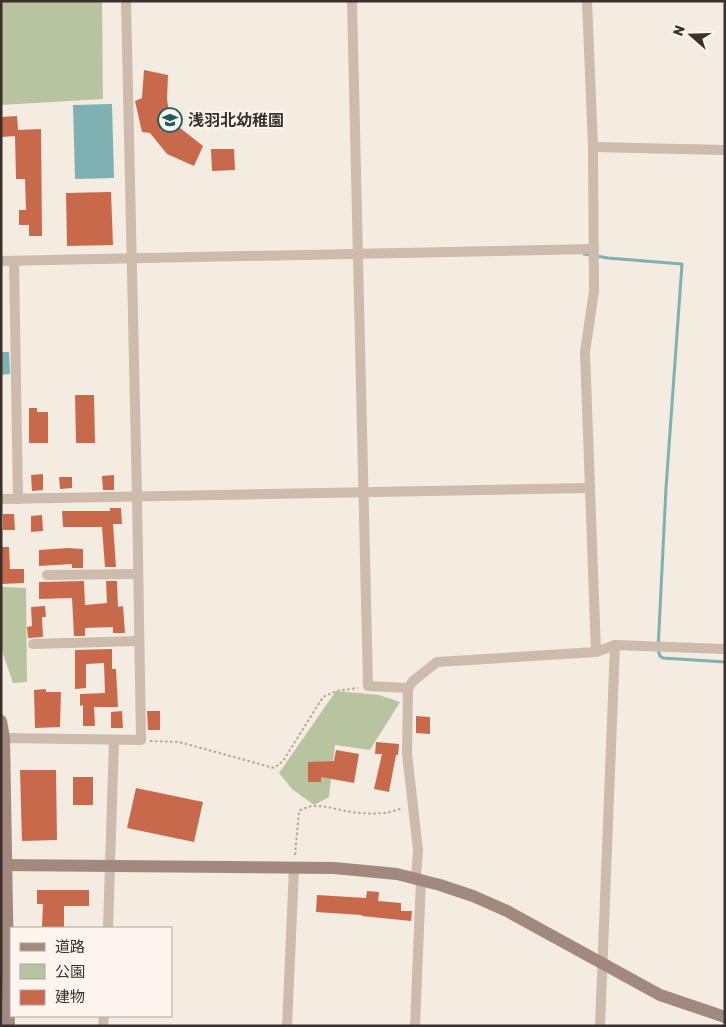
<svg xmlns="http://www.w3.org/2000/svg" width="726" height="1027" font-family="Rubik,'Noto Sans JP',sans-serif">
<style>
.green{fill:#b8c4a0}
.water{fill:#7fb0b2}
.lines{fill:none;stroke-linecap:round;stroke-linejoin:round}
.stream{stroke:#7fb0b2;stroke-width:3}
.building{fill:#c8694b}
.path{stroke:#b9a596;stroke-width:2;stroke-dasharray:2.5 2.5;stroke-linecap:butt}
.street{stroke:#cdbbac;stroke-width:10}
.secondary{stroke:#a18a7d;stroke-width:12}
.labels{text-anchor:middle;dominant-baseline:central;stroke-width:4;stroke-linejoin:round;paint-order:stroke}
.poi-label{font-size:16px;font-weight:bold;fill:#3b302b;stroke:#fbf5ee;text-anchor:start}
</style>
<rect width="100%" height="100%" fill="#f4ebe1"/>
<g class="green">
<path d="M1,1H102L103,99L1,105Z"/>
<path d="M1,587L26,588L27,682L13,683L1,648Z"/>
<path d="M336,691L379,695L400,702L370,750L335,745L329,797L314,805L292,789L279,773Z"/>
</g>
<g class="water">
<path d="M112,104L114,178L75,179L73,105Z"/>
<path d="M1,352H9L10,374L1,375Z"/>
</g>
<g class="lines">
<path class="stream" d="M584,254L608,258L682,264L666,488L658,650L660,656L663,658L725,662"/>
</g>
<g class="building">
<path d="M144,70L168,75L167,99L170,120L203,146L194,166L167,154L150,133L142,132L135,101L142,98Z"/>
<path d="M17,116L18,130L41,129L42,236H29V225H19V210H26L25,179H16L15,136L1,137V117Z"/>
<path d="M211,149H234L235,170L212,171Z"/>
<path d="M111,192L113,245L67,246L66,193Z"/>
<path d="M75,395H94L95,443H76Z"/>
<path d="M29,408H37V412H48V443H29Z"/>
<path d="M43,474V490L32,491L31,475Z"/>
<path d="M114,475V490H103L102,476Z"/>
<path d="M59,477H72V488L60,489Z"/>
<path d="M110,508H121L122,524H113L116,567H105L102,527H63L62,511H110Z"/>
<path d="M3,514H14L15,530H3Z"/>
<path d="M42,515L43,531L31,532V516Z"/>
<path d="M1,547H9L10,569H24V583L1,584Z"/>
<path d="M68,548L83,549V568H72V564L39,566V550Z"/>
<path d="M84,581L85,605L107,603L106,581H117L118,607L123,606L125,633H113V627L85,628V636H74L72,598L39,599V582Z"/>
<path d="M45,606L46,617H42L43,637L28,638L27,627L32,626L31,607Z"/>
<path d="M112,649V669H116L118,707H94L95,726H83V705L80,706V694L105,693L104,663L86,664V688L75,689V650Z"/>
<path d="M46,689V692H61L60,727L35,728L34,690Z"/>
<path d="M122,711L123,728H111V712Z"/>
<path d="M147,711H160V730H148Z"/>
<path d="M416,716L430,717V734L416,733Z"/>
<path d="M376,742L399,744L398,755H396L389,792L374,789L382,754H375Z"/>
<path d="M336,750L359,754L354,783L321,777V782H308V762L334,761Z"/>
<path d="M20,770H56L57,840L22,841Z"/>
<rect x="73" y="777" width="20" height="28"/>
<path d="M136,788L203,802L194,842L127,828Z"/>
<path d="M37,890H89V906H64V927H42L43,904H37Z"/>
<path d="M367,891L379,892L378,901L401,903V911H412L411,921L362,916V915L316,912L317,895L366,898Z"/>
</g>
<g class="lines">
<g class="path">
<path d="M150,741L179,742L274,768L283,761L323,697L336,691L358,688"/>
<path d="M295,855L299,811C317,800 333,810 352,812C367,814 388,815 402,808"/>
</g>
<g class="street">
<path d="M352,1L368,686L408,688"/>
<path d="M587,1L593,147L594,291L585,352L596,652"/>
<path d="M593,147L725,150"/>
<path d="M1,261L594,249"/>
<path d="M14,261L18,499"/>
<path d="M1,499L589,488"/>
<path d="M47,575L138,574"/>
<path d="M33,644L139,641"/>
<path d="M4,738L141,740L137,496L126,1"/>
<path d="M416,879L418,850L407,754L408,688L413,681L437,662L596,652L615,645L725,649"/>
<path d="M108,928L114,740"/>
<path d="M103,1026L104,1016"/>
<path d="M287,1026L294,868"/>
<path d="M415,1026L421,880"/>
<path d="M600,1026L615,645"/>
</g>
<g class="secondary">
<path d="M1,721L4,738L9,1026"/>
<path d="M1,865L334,868L397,874L440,885L473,896L507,911L660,995L725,1017"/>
</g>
</g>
<defs>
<g id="school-ring" transform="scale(1.25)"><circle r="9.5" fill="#fbf5ee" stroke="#1f5a5e" stroke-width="1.5"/><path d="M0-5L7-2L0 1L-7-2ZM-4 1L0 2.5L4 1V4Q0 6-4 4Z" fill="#1f5a5e"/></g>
</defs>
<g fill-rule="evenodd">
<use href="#school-ring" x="170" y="120"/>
</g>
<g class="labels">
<g class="poi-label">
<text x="188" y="120">浅羽北幼稚園</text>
</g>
</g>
<rect width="726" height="1027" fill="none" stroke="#3b302b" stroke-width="5"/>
<rect x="10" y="927" width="162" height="90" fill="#fbf5ee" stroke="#aea6a0"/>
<rect x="20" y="943" width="25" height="8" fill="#a18a7d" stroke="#aea6a0"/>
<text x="55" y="952" font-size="15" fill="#3b302b">道路</text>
<rect x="20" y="964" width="25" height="15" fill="#b8c4a0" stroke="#aea6a0"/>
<text x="55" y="977" font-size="15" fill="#3b302b">公園</text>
<rect x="20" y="990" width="25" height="15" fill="#c8694b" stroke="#aea6a0"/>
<text x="55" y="1002" font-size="15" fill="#3b302b">建物</text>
<g transform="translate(691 35) rotate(290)" stroke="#fbf5ee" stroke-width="4" paint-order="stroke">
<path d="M0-4L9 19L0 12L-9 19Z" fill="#3b302b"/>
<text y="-8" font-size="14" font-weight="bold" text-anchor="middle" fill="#3b302b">N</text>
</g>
</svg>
